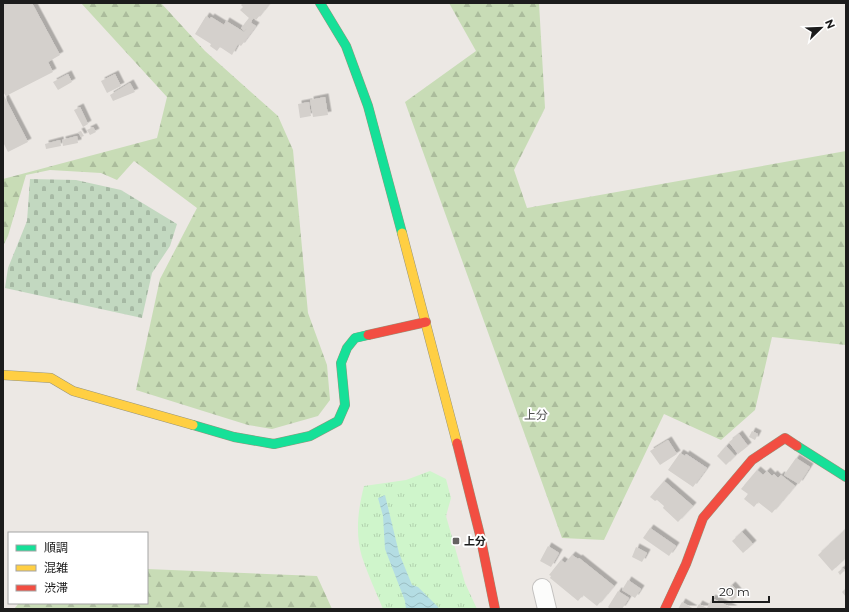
<svg xmlns="http://www.w3.org/2000/svg" width="849" height="612" font-family="Montserrat,'Noto Sans JP',sans-serif">
<style>
.forest{fill:url(#forest-firs)}
.cemetery{fill:url(#cemetery-stones)}
.park{fill:url(#park-tufts)}
.water{fill:url(#water-waves)}
.building{fill:#d4d0cc;filter:url(#shadow)}
.lines{fill:none;stroke-linecap:round;stroke-linejoin:round}
.street-casing{stroke:#c4c2c0;stroke-width:20}
.fast-casing{stroke:#96947c;stroke-width:10}
.slow-casing{stroke:#96947c;stroke-width:10}
.jam-casing{stroke:#96947c;stroke-width:10}
.street{stroke:#fcfcfb;stroke-width:18}
.fast{stroke:#16e098;stroke-width:9}
.slow{stroke:#ffcf43;stroke-width:9}
.jam{stroke:#f24e42;stroke-width:9}
.poi-dot{fill:#656362;stroke:#fff;stroke-width:1.5}
.labels{text-anchor:middle;dominant-baseline:central;stroke-width:4;stroke-linejoin:round;paint-order:stroke}
.poi-label{font-size:11px;font-weight:bold;fill:#1c1c1c;stroke:#fff;text-anchor:start}
.neighbourhood-label{font-size:12px;fill:#4f4f4f;stroke:#fff}
</style>
<defs>
<pattern id="forest-firs" width="22" height="20" patternUnits="userSpaceOnUse"><rect width="22" height="20" fill="#c8dcb6"/><path d="M5 1l3.5 6h-7zM16 11l3.5 6h-7z" fill="#abbc9c"/></pattern>
<pattern id="cemetery-stones" width="16" height="16" patternUnits="userSpaceOnUse"><rect width="16" height="16" fill="#c2d8c0"/><path d="M2 7V4a2 2 0 0 1 4 0v3zM10 15v-3a2 2 0 0 1 4 0v3z" fill="#a6b9a4"/></pattern>
<pattern id="park-tufts" width="24" height="20" patternUnits="userSpaceOnUse"><rect width="24" height="20" fill="#cff5cb"/><path d="M3 7l-1-3M5 7V3M7 7l1-3M15 17l-1-3M17 17v-4M19 17l1-3" fill="none" stroke="#b1d1ae"/></pattern>
<pattern id="water-waves" width="16" height="10" patternUnits="userSpaceOnUse"><rect width="16" height="10" fill="#b4dde3"/><path d="M0 5q4-4 8 0t8 0" fill="none" stroke="#9abdc2"/></pattern>
<filter id="shadow"><feDropShadow dx="3.5" dy="-3.5" stdDeviation="0" flood-color="#0004"/></filter>
</defs>
<rect width="100%" height="100%" fill="#ece8e4"/>
<g class="forest">
<path d="M81,3H161L205,51L278,116L293,150L308,313L327,365L330,400L318,416L272,429L248,425L136,390L160,279L197,208L134,161L117,180L101,173L50,170L26,175L8,236L3,246V179L157,138L167,97Z"/>
<path d="M449,3H539L545,108L514,170L527,208L846,151V345L772,337L755,410L721,440L664,414L604,540L562,538L405,102L476,51Z"/>
<path d="M147,569L317,576L332,609H14L19,603H147Z"/>
</g>
<path class="cemetery" d="M30,179L76,180L121,190L177,224L170,246L152,273L142,318L5,288L8,268L27,221Z"/>
<path class="park" d="M430,471L446,479L451,498L446,516L465,583L477,609H383C376,592 368,575 362,557C355,534 358,509 364,486L406,480Z"/>
<path class="water" d="M385,495L399,553L412,585L418,587L438,607L439,609H406L405,601L385,549L383,516L378,498Z"/>
<g class="building">
<path d="M3,3H32L60,55L48,62L53,72L6,96L3,92Z"/>
<path d="M243,3H270L256,20L254,18L252,20L251,23L256,26L241,46L238,44L232,55L220,47L217,51L210,46L211,44L195,34L206,16L210,19L211,17L224,25L226,21L244,32L248,27L244,31L241,28L249,18L240,10L243,7L241,5Z"/>
<path d="M68,74L72,82L58,90L53,82Z"/>
<path d="M115,74L121,86L107,93L101,81Z"/>
<path d="M130,83L135,92L113,101L110,95Z"/>
<path d="M3,94L28,142L8,152L3,142Z"/>
<path d="M325,97L328,115L313,117L310,100Z"/>
<path d="M309,102L311,116L300,118L298,104Z"/>
<path d="M80,107L88,124L83,127L74,110Z"/>
<path d="M93,127L96,132L90,135L87,130Z"/>
<path d="M81,131L84,136L81,137L78,132Z"/>
<path d="M77,136L78,143L63,146L62,140Z"/>
<path d="M60,140L61,146L46,149L45,144Z"/>
<path d="M752,431L758,434L755,440L749,437Z"/>
<path d="M739,434L748,446L738,454L729,442Z"/>
<path d="M668,440L677,454L660,465L650,451Z"/>
<path d="M726,446L735,456L726,465L717,456Z"/>
<path d="M680,453L685,456L686,454L707,468L693,487L668,470Z"/>
<path d="M796,458L810,467L799,484L784,475Z"/>
<path d="M757,470L763,475L767,471L772,476L774,474L778,478L781,475L795,486L772,513L758,502L754,507L744,499L748,494L741,489Z"/>
<path d="M664,481L693,506L678,522L663,508L664,506L657,500L655,501L650,497Z"/>
<path d="M650,528L676,546L669,556L643,538Z"/>
<path d="M846,529V558L832,571L818,555Z"/>
<path d="M742,532L753,544L743,553L732,541Z"/>
<path d="M548,546L559,553L551,567L540,561Z"/>
<path d="M636,547L647,553L642,562L632,557Z"/>
<path d="M572,555L578,559L579,558L614,586L597,606L583,595L578,601L550,578L551,576L549,575L561,560L565,563Z"/>
<path d="M843,568L845,570L840,575L838,572Z"/>
<path d="M628,580L641,589L635,598L622,590Z"/>
<path d="M732,585L740,594L732,601L724,593Z"/>
<path d="M846,588V597L842,592Z"/>
<path d="M618,591L629,598L622,609H610L608,607Z"/>
<path d="M712,598L734,609H696L699,604L707,608Z"/>
<path d="M682,602L694,609H678Z"/>
</g>
<g class="lines">
<g class="street-casing">
<path id="street" d="M542,588L547,609"/>
</g>
<g class="fast-casing">
<g id="fast">
<path d="M320,3L346,46L368,106L402,233"/>
<path d="M193,425L234,437L274,444L310,436L338,421L345,405L341,363L347,348L355,338L368,335"/>
<path d="M797,446L846,477"/>
</g>
</g>
<g class="slow-casing">
<g id="slow">
<path d="M402,233L457,443"/>
<path d="M3,375L51,378L73,391L193,425"/>
</g>
</g>
<g class="jam-casing">
<g id="jam">
<path d="M368,335L426,322"/>
<path d="M457,443L480,535L495,609"/>
<path d="M665,609L686,564L703,518L752,460L785,438L797,446"/>
</g>
</g>
<use href="#street" class="street"/>
<use href="#fast" class="fast"/>
<use href="#slow" class="slow"/>
<use href="#jam" class="jam"/>
</g>
<rect class="poi-dot" x="452" y="537" width="8" height="8" rx="2"/>
<g class="labels">
<g class="poi-label">
<text x="464" y="541">上分</text>
</g>
<g class="neighbourhood-label">
<text x="536" y="414">上分</text>
</g>
</g>
<rect width="849" height="612" fill="none" stroke="#1c1c1c" stroke-width="8"/>
<rect x="8" y="532" width="140" height="72" fill="#ffffff" stroke="#a4a4a4"/>
<rect x="16" y="545" width="20" height="6" fill="#16e098" stroke="#a4a4a4"/>
<text x="44" y="552" font-size="12" fill="#1c1c1c">順調</text>
<rect x="16" y="565" width="20" height="6" fill="#ffcf43" stroke="#a4a4a4"/>
<text x="44" y="572" font-size="12" fill="#1c1c1c">混雑</text>
<rect x="16" y="585" width="20" height="6" fill="#f24e42" stroke="#a4a4a4"/>
<text x="44" y="592" font-size="12" fill="#1c1c1c">渋滞</text>
<g transform="translate(821 28) rotate(67)" stroke="#ffffff" stroke-width="3" paint-order="stroke">
<path d="M0-3L7 15L0 10L-7 15Z" fill="#1c1c1c"/>
<text y="-6" font-size="11" font-weight="bold" text-anchor="middle" fill="#1c1c1c">N</text>
</g>
<path d="M713 596v6h56v-6" fill="none" stroke="#1c1c1c" stroke-width="2"/>
<text x="719" y="596" font-size="12" fill="#1c1c1c" stroke="#ffffff" stroke-width="3" paint-order="stroke">20 m</text>
</svg>
